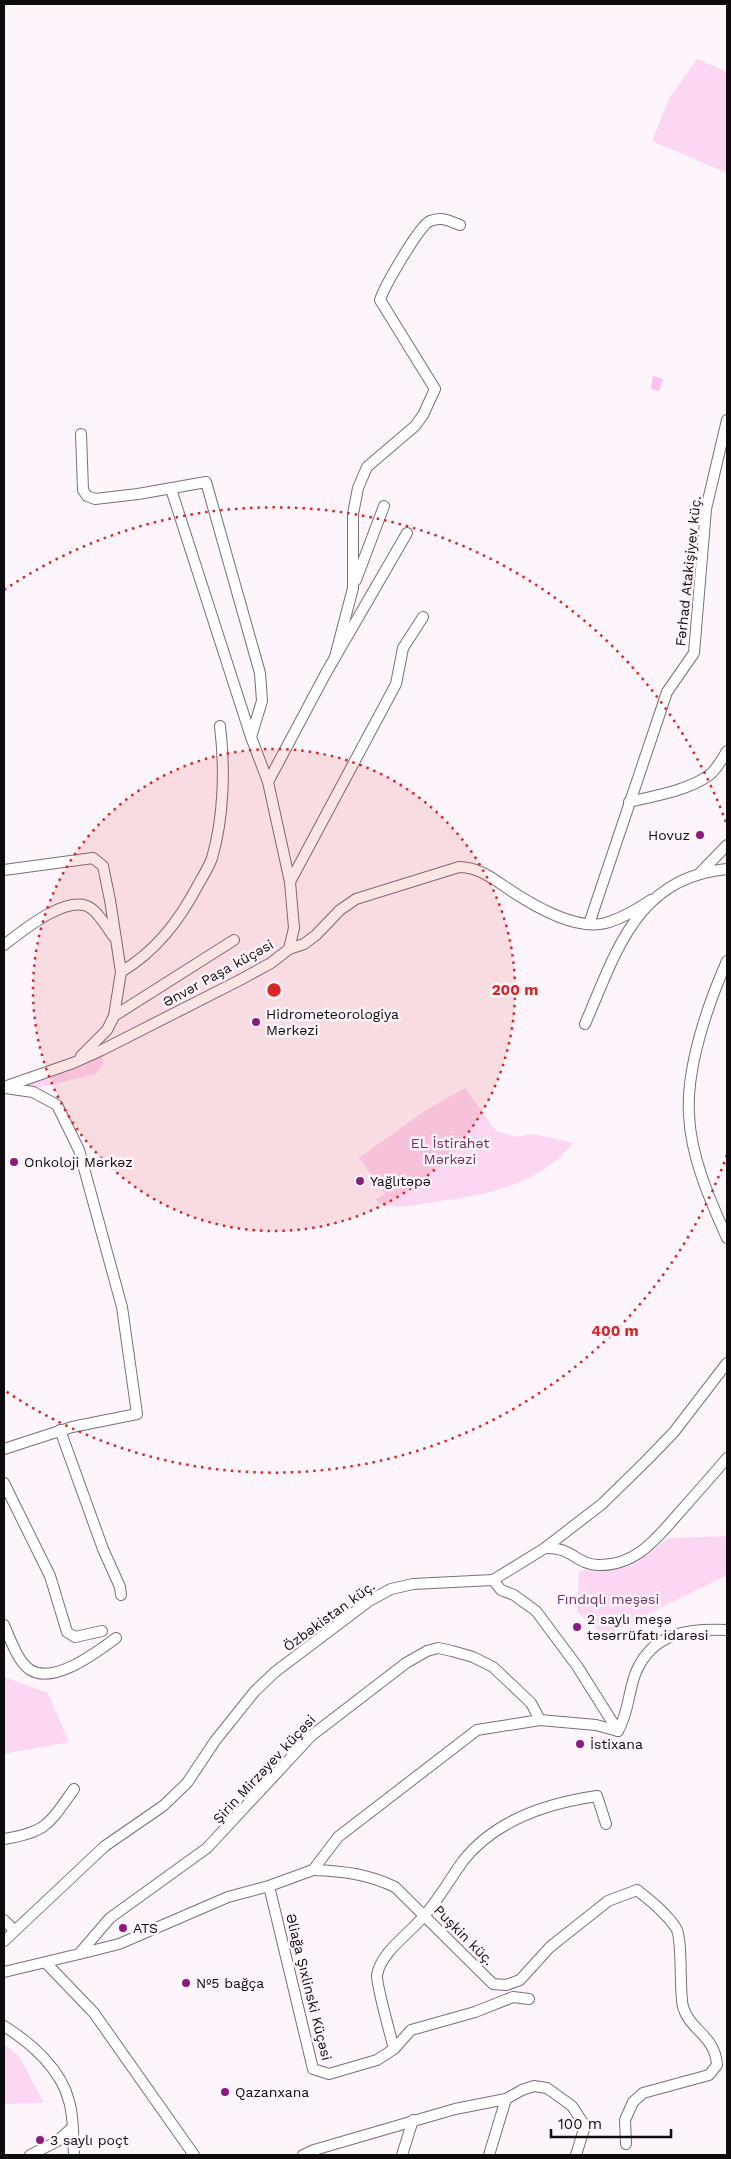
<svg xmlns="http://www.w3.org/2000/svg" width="731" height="2159" font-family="'Work Sans',sans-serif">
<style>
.green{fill:#fcd7f3}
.water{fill:#fcc0ef}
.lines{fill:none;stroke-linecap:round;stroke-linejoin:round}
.minor-casing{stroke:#7c6e79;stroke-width:12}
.minor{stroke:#fff;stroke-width:10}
.ring{fill:none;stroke:#d62828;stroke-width:2.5;stroke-dasharray:2.5 5}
.poi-dot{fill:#8c1b7d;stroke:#fef5fc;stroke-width:2}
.labels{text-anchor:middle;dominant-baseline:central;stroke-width:5;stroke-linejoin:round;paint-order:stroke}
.street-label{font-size:14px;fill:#0f0a0e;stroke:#fef5fc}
.poi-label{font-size:14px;fill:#0f0a0e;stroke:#fef5fc;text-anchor:start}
.park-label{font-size:14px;fill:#712d66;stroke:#fef5fc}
.centre{fill:#d62828;stroke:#fef5fc;stroke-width:2.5}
.ring-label{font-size:15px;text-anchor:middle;font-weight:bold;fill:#d62828;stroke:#fef5fc;stroke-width:5;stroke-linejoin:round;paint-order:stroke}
</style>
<rect width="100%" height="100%" fill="#fef5fc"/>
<g class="green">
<path d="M697,59L727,72V173L652,141L670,97Z"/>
<path d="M101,1054L104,1063L96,1074L33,1089L14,1086C42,1077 78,1074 101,1054Z"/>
<path d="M465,1088L495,1130L515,1137L533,1134L574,1143C527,1196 468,1196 402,1207L385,1206L375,1200L385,1194L359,1158L426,1110Z"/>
<path d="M727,1536V1575L604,1636L577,1612L579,1571L632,1566L669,1538Z"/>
<path d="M4,1677L48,1693L69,1742L4,1754Z"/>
<path d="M4,2044L19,2056L44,2103L4,2104Z"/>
</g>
<path class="water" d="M653,376L663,379L659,391L651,389Z"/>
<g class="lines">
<g class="minor-casing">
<g id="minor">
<path d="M81,434L83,490L87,496L95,499L138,494L206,482L260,673L262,701L251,737"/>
<path d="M356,580L384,506"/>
<path d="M335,657L353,588V514L358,488L367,467L415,426L423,415L435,389L380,300C384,287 419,226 430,221C442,216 449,221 460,225"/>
<path d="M268,782L326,673L407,533"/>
<path d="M629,802C654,796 686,791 708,776C716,771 722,759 727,751"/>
<path d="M4,870L93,858L103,866L110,900L121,972L114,1016L107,1030L81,1056"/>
<path d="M701,872L727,845"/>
<path d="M290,882L396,684L403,648L423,617"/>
<path d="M589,924L667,692L694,653L706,509L727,420"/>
<path d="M4,945C21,932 70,891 92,909C101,916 107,928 114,937"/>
<path d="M289,949L304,944L316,935L340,910L356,899L459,867C478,867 492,878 507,888C532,905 576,931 606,923C623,918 637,909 651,900"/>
<path d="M727,961C708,1004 686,1067 689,1115C691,1158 710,1200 727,1238"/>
<path d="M121,972C156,951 179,921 198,885C203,876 209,867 212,858C224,817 225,768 220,726"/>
<path d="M114,1016L234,940"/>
<path d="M585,1024C616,953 636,877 727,869"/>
<path d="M4,1087L73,1063L102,1050L240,980L271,963L289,949L294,928L290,882L268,782L251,737L171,489"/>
<path d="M60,1430L103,1549L120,1587L121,1595"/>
<path d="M4,1449L72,1427L137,1414L122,1307L79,1150L57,1105L33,1092L5,1088"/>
<path d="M4,1483L50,1576L67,1632L75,1637L102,1631"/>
<path d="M545,1548C573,1547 575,1564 598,1565C636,1566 656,1539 679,1513C695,1495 711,1477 727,1458"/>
<path d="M493,1580L501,1590L514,1595L536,1611L577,1666L618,1731"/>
<path d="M4,1625C10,1638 17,1660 29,1669C53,1686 97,1652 116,1638"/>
<path d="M618,1731C629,1712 628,1692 636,1672C653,1632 690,1628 727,1630"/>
<path d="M4,1839C47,1832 49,1824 74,1789"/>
<path d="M313,1870C343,1871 368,1874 395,1887L493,1984L506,1985L520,1980L550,1947L608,1901L637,1890C651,1901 666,1913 676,1928C683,1939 679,1991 683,2007C690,2031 715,2035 717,2065L709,2075L643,2093L633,2102L625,2120L626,2144"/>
<path d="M269,1886L313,2069L329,2074L377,2060L394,2049L411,2030L475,2012L513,1997L529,1999"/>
<path d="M4,1920L14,1930"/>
<path d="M4,1941L105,1846L163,1806L187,1783L215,1741L255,1691L275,1672L369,1601L391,1589L413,1584L493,1580L545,1548L602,1504L647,1460L674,1432L727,1363"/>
<path d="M79,1954L119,1944L228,1897L269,1886L313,1870L338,1837L477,1730L540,1720L596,1725L618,1731"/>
<path d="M46,1963L94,2013L194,2155"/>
<path d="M4,1972L79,1954L110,1918L207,1848L311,1736L406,1663L427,1651L438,1648L452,1651L473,1657L493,1667L531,1703L540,1720"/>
<path d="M4,2026C31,2043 61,2069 69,2101C74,2117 73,2138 74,2155"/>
<path d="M394,2049C391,2037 376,1984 377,1975C381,1952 409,1934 424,1916C439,1899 450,1879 463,1861C495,1820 548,1803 597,1796L606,1824"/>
<path d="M30,2155L56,2142L72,2128"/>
<path d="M303,2155L314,2150L455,2109L506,2099L522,2090L534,2086L547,2088L572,2106L585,2126L576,2155"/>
<path d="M402,2155L413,2120"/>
<path d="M489,2155L506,2099"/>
</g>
</g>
<use href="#minor" class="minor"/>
</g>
<circle cx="274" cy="990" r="241" fill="#d62828" fill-opacity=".12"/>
<g class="ring">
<circle cx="274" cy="990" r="241"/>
<path d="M727 1155A482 482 0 0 1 4 1390M4 590A482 482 0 0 1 727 825"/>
</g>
<g class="poi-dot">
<circle cx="700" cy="835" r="5"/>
<circle cx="256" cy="1022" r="5"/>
<circle cx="14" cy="1162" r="5"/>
<circle cx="360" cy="1181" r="5"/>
<circle cx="577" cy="1627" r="5"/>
<circle cx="580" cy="1744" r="5"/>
<circle cx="123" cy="1928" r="5"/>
<circle cx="186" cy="1983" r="5"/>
<circle cx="225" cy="2092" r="5"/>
<circle cx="40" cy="2140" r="5"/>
</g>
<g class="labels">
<g class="street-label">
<text transform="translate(688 571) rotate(-84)">Fərhad Atakişiyev küç.</text>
<text transform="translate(218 973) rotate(-29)">Ənvər Paşa küçəsi</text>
<text transform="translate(329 1616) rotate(-36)">Özbəkistan küç.</text>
<text transform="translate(264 1769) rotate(-47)">Şirin Mirzəyev küçəsi</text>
<text transform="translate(464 1935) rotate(45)">Puşkin küç.</text>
<text transform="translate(309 1987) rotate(76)">Əliağa Şıxlinski Küçəsi</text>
</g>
<g class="poi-label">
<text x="690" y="835" text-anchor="end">Hovuz</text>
<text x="266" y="1014">Hidrometeorologiya<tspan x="266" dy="16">Mərkəzi</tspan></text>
<text x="24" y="1162">Onkoloji Mərkəz</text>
<text x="370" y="1181">Yağlıtəpə</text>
<text x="587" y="1619">2 saylı meşə<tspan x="587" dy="16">təsərrüfatı idarəsi</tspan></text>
<text x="590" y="1744">İstixana</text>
<text x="133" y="1928">ATS</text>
<text x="196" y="1983">№5 bağça</text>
<text x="235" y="2092">Qazanxana</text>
<text x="50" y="2140">3 saylı poçt</text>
</g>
<g class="park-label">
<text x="450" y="1143">EL İstirahət<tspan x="450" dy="16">Mərkəzi</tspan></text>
<text x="608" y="1599">Fındıqlı meşəsi</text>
</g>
</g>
<circle cx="274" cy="990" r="8" class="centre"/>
<g class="ring-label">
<text x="515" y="995">200 m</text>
<text x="615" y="1336">400 m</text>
</g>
<rect width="731" height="2159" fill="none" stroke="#0f0a0e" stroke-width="10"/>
<path d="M551 2129v8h120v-8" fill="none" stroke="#0f0a0e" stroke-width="2.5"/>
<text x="558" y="2129" font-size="15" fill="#0f0a0e" stroke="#fef5fc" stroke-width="4" paint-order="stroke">100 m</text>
</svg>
